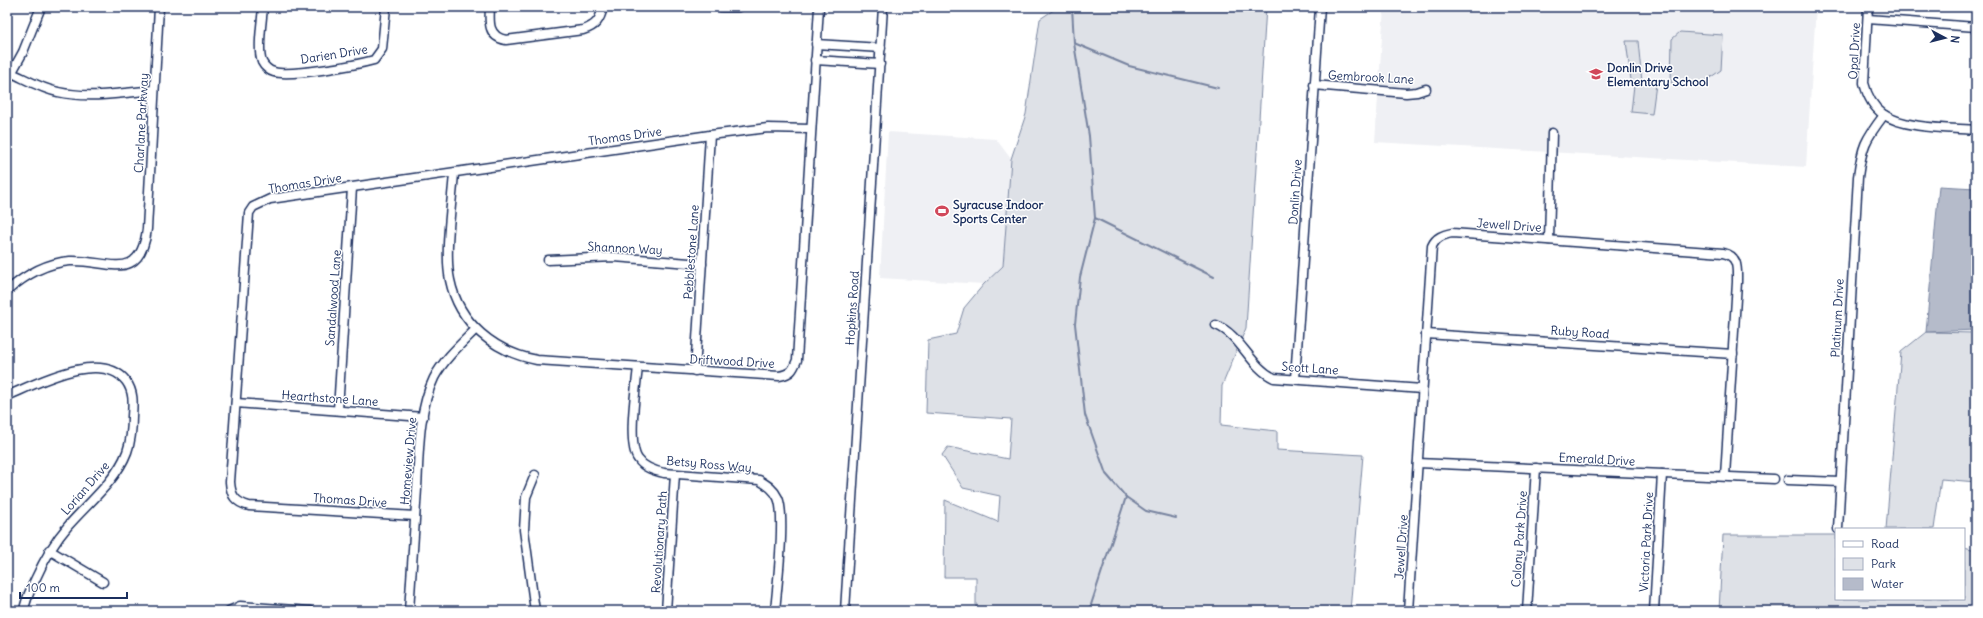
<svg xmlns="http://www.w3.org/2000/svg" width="1983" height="618" font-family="Delius,sans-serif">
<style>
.built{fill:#eff0f4}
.green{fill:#dee1e7;stroke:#7c88a2}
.water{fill:#b5bbca;stroke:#77839f}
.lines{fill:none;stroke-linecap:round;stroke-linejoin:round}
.stream{stroke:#77839f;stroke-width:2}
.minor-casing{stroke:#1b2f5e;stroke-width:11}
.minor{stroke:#fff;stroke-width:8}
.labels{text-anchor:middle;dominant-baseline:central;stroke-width:3;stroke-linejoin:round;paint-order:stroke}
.street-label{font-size:12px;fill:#1b2f5e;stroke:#fff}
.poi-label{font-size:12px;font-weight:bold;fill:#1b2f5e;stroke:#fff;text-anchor:start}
</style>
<rect width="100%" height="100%" fill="#fff"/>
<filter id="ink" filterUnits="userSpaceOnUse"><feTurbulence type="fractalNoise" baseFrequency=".025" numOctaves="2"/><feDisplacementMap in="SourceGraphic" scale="8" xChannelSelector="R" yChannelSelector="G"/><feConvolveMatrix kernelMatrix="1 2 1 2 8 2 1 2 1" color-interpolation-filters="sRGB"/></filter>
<g filter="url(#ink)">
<g class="built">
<path d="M1384,7H1816L1806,167L1375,142Z"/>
<path d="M888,132L996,139L1011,159L1003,266L984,284L880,278Z"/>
</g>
<g class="green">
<path d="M1058,7H1266L1246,328L1222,386L1221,425L1277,431V450L1363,455L1350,611H976V577H944L945,500L998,522L1000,496L963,488L942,455L948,447L1008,459L1011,419L926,413L928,340L956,334L964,308L984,284L1003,266L1011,159L1026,114L1040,19Z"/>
<path d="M1680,32L1723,35L1721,70L1701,84L1671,83L1672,39Z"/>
<path d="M1626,41H1638L1642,82L1656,84L1652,114L1631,112L1634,85L1631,80Z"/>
<path d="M1926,332L1976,333V482L1941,479L1934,529H1886L1901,352Z"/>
<path d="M1723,535H1836V599H1964V548L1976,551V611H1719Z"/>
</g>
<path class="water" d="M1939,186L1976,188V330L1926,332Z"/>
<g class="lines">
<g class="stream">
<path d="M1072,7L1074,43L1089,136L1095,218L1080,277L1075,324L1085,415L1106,474L1126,497L1089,611"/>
<path d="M1074,43L1129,66L1218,88"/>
<path d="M1095,218L1214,277"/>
<path d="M1126,497L1146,511L1176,518"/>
</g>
<g class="minor-casing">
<g id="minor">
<path d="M263,7C262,21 257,50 262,62C264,66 269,71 274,72C290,77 356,65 374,60L382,49L386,7"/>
<path d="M490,7C489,22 488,37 506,40L583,30C596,26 600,20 603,7"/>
<path d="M721,7H738"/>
<path d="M1868,7L1864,83C1867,95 1873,107 1883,114C1904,129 1950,128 1976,130"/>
<path d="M1868,19L1976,27"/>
<path d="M816,44L881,48"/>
<path d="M815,60L880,64"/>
<path d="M12,73C27,80 42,89 58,92C89,99 123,93 154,90"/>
<path d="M7,81L23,52L41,7"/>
<path d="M1314,85L1406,93L1417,92L1426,89"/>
<path d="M454,173C452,203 444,252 450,280C459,324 495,352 537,360L779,376C791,374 793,370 797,360L819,7"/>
<path d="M1549,240L1552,133"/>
<path d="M548,260L614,257L702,264"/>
<path d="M7,291C24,276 46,263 70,261C107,259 140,285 147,229L159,7"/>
<path d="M1216,325C1241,335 1250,367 1274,378L1422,389"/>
<path d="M1426,334L1733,354"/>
<path d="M638,367C636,388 627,444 638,459C644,468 655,471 664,473L759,480C767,485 774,489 778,498C786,516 777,588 775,611"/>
<path d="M695,371L710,135"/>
<path d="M1295,379L1320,7"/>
<path d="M7,396C36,384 101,349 126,381C134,392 133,403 132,416C132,428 131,441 127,452C116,481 88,503 68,526C54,542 44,560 35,580C31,589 25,600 24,611"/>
<path d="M236,403L423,417"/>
<path d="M338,410L352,188"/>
<path d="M1418,463L1774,479"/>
<path d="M535,475L526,497L524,530L535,611"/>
<path d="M1788,480L1840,482"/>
<path d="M415,516L249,506C235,502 231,496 230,482L249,213L253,207L270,199L710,135L768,128L811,129"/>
<path d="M1838,529L1858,177C1862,146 1865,140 1884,115"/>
<path d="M49,550L103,582"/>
<path d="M229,611L240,606L310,611"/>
<path d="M409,611C412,570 414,530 417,489C419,453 418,411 434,378C444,359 461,344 476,329"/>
<path d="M666,611L675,474"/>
<path d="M845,611L883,7"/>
<path d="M1408,611L1432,246C1436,237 1443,235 1452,233L1723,253C1739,256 1737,269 1737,282L1725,476"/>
<path d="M1527,611L1536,468"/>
<path d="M1654,611L1662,474"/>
</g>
</g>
<use href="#minor" class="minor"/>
</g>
</g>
<defs>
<g id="school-bare" transform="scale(1.08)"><path d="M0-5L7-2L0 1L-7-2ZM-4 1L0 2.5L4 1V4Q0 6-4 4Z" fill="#d1495b" stroke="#fff" stroke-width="2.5" paint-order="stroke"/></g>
<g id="stadium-bare" transform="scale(1.08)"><path d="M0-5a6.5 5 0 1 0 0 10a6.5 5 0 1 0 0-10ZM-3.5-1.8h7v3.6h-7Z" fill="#d1495b" stroke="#fff" stroke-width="2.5" paint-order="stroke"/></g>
</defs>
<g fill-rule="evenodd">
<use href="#school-bare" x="1596" y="74"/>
<use href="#stadium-bare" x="942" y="211"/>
</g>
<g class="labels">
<g class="street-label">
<text transform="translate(1854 51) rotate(-87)">Opal Drive</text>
<text transform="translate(334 54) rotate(-9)">Darien Drive</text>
<text transform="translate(1371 77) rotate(3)">Gembrook Lane</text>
<text transform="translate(141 123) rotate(-87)">Charlane Parkway</text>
<text transform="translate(625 136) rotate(-8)">Thomas Drive</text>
<text transform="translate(305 183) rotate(-9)">Thomas Drive</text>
<text transform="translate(1295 192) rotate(-86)">Donlin Drive</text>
<text transform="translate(1509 225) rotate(4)">Jewell Drive</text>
<text transform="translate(625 248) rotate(3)">Shannon Way</text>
<text transform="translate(691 252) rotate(-86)">Pebblestone Lane</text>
<text transform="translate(333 298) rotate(-86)">Sandalwood Lane</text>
<text transform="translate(852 308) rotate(-86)">Hopkins Road</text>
<text transform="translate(1837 318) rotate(-87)">Platinum Drive</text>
<text transform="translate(1580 332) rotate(4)">Ruby Road</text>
<text transform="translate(732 361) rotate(3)">Driftwood Drive</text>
<text transform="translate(1310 368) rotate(4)">Scott Lane</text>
<text transform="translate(330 398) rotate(4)">Hearthstone Lane</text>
<text transform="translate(1597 459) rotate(3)">Emerald Drive</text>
<text transform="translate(408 461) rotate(-85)">Homeview Drive</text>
<text transform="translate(709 464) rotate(5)">Betsy Ross Way</text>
<text transform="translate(85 488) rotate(-49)">Lorian Drive</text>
<text transform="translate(350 500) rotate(4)">Thomas Drive</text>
<text transform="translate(1519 539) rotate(-86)">Colony Park Drive</text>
<text transform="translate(659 542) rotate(-86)">Revolutionary Path</text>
<text transform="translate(1646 542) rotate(-87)">Victoria Park Drive</text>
<text transform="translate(1401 547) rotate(-86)">Jewell Drive</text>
</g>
<g class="poi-label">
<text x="1607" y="67">Donlin Drive<tspan x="1607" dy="14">Elementary School</tspan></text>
<text x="953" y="204">Syracuse Indoor<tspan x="953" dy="14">Sports Center</tspan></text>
</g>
</g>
<rect width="1983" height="618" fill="none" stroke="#fff" stroke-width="24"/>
<rect x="12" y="12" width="1959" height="594" fill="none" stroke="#1b2f5e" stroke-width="1.5" filter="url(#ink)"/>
<rect x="1835" y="528" width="130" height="72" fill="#ffffff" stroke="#a4acbf"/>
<rect x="1843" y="541" width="20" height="6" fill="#ffffff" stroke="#a4acbf"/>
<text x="1871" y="548" font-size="12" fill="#1b2f5e">Road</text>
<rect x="1843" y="558" width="20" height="12" fill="#dee1e7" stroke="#a4acbf"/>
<text x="1871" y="568" font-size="12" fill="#1b2f5e">Park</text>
<rect x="1843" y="578" width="20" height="12" fill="#b5bbca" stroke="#a4acbf"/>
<text x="1871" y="588" font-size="12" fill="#1b2f5e">Water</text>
<g transform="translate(1945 38) rotate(97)" stroke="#ffffff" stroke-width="3" paint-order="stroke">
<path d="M0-3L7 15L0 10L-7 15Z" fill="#1b2f5e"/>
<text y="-6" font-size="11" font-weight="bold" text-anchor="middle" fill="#1b2f5e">N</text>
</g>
<path d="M20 592v6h107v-6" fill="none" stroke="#1b2f5e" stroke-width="2"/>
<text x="26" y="592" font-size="12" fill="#1b2f5e" stroke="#ffffff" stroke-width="3" paint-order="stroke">100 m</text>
</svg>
